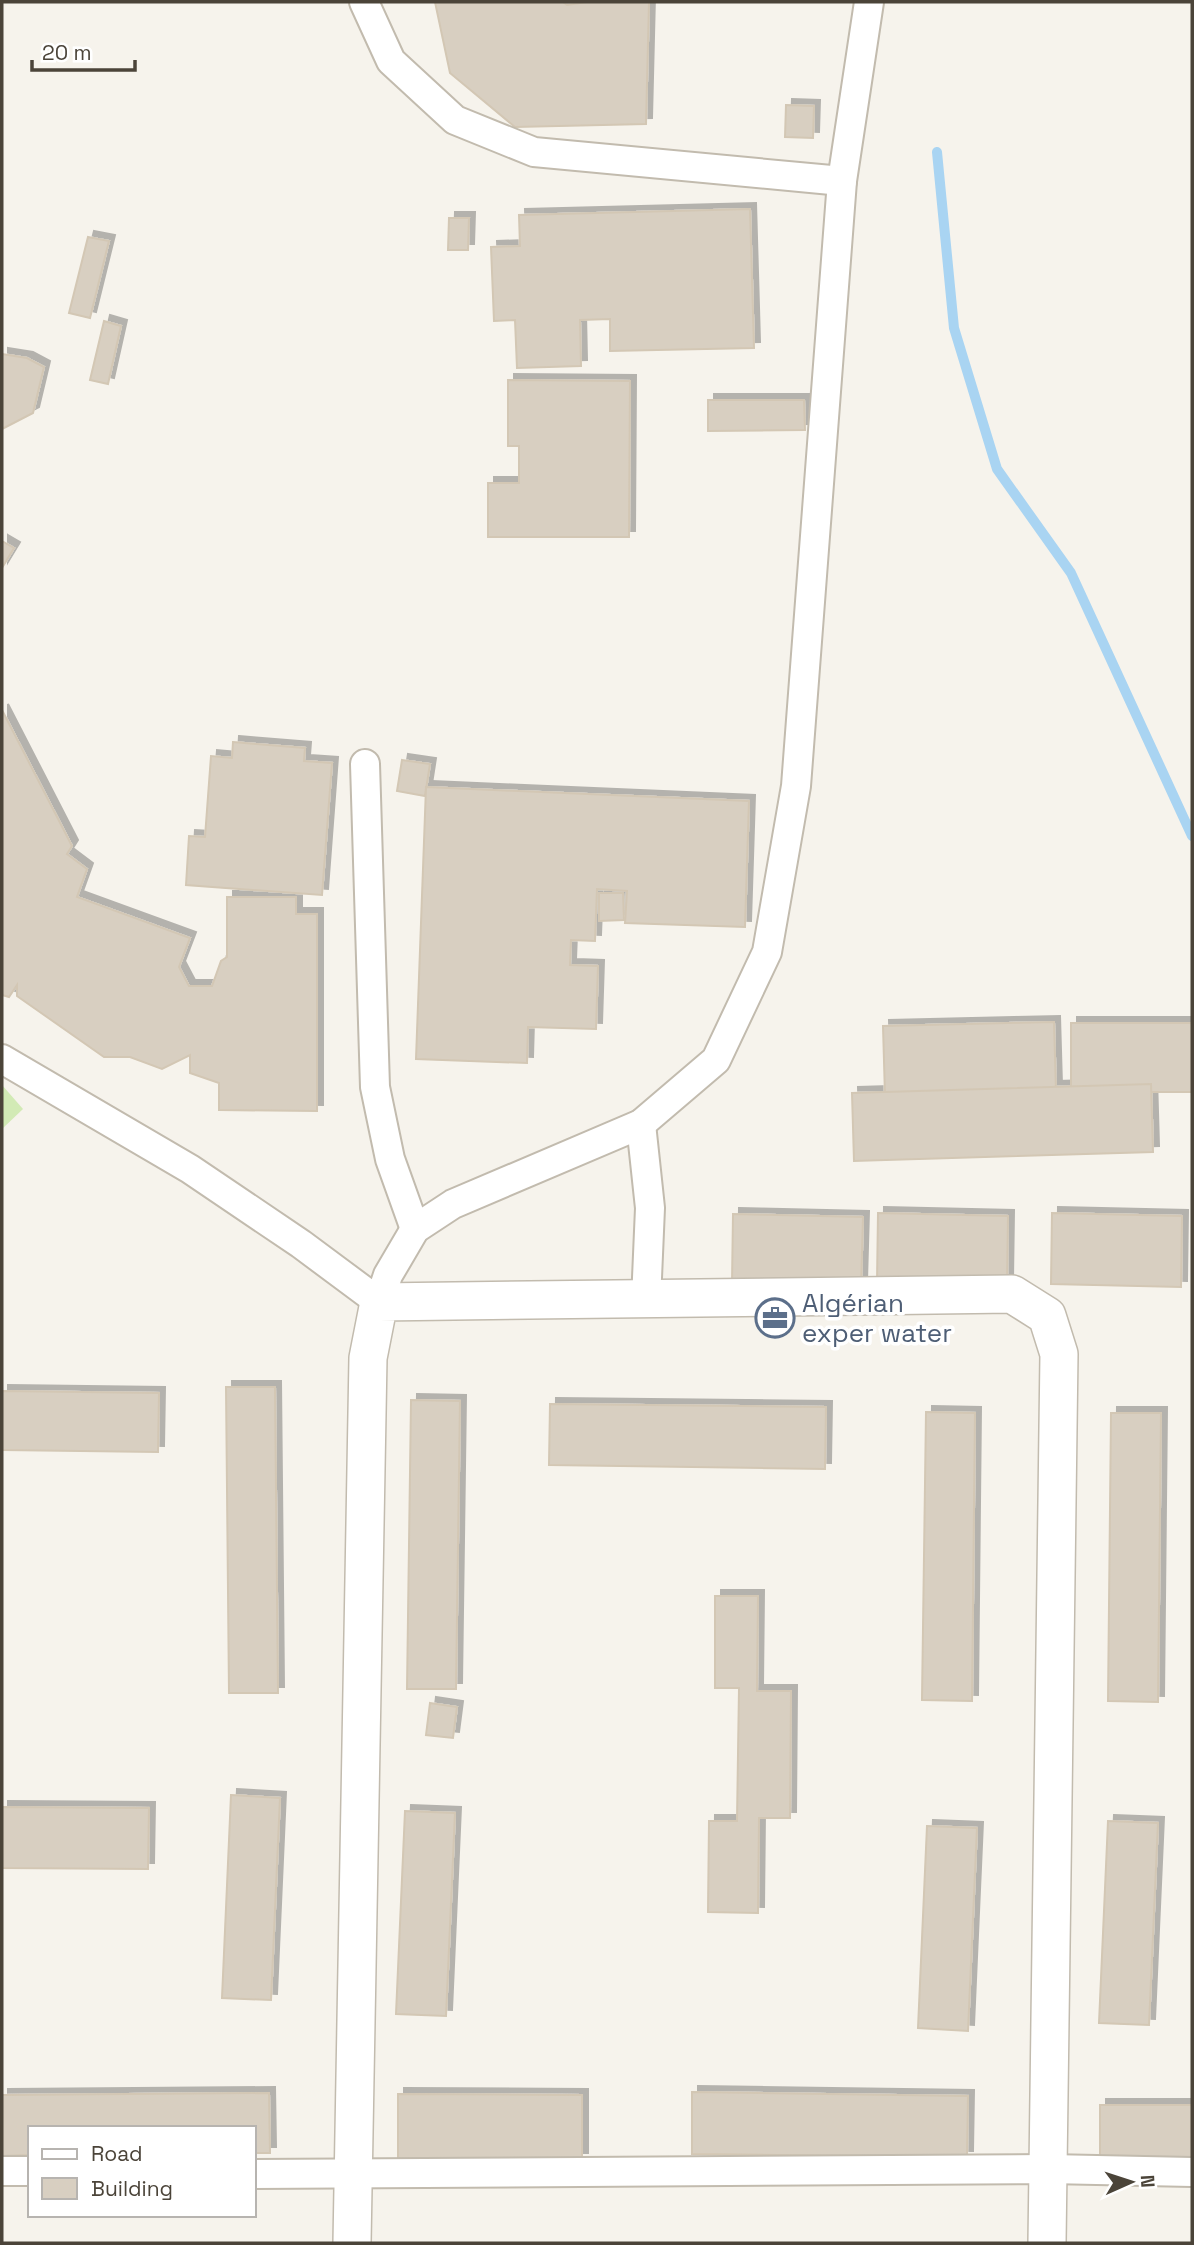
<svg xmlns="http://www.w3.org/2000/svg" width="1194" height="2245" font-family="'Space Grotesk',sans-serif">
<style>
.green{fill:#d2eab5}
.lines{fill:none;stroke-linecap:round;stroke-linejoin:round}
.stream{stroke:#a9d4f2;stroke-width:10}
.building{fill:#d8cfc1;stroke:#d3c7b4;stroke-width:2;filter:url(#shadow)}
.minor-casing{stroke:#c2bbae;stroke-width:32}
.tertiary-casing{stroke:#c2bbae;stroke-width:40}
.minor{stroke:#fff;stroke-width:28}
.tertiary{stroke:#fff;stroke-width:37}
.labels{text-anchor:middle;dominant-baseline:central;stroke-width:7;stroke-linejoin:round;paint-order:stroke}
.service-label{font-size:26px;fill:#4e5e75;stroke:#fff;text-anchor:start}
</style>
<defs>
<filter id="shadow"><feDropShadow dx="6" dy="-6" stdDeviation="0" flood-color="#0004"/></filter>
</defs>
<rect width="100%" height="100%" fill="#f6f3ec"/>
<path class="green" d="M2,1085L23,1109L2,1129Z"/>
<g class="lines">
<path class="stream" d="M937,152L954,328L997,469L1071,573L1192,836"/>
</g>
<g class="building">
<path d="M435,2H563L567,5L587,2H649L646,124L515,127L450,73Z"/>
<path d="M786,105L814,106L813,138L785,137Z"/>
<path d="M750,209L754,348L610,351V319L580,320L581,366L517,368L515,320L494,321L491,247L520,246L519,215Z"/>
<path d="M449,218H469L468,250H448Z"/>
<path d="M88,237L109,241L90,318L69,313Z"/>
<path d="M104,321L121,326L108,384L90,380Z"/>
<path d="M2,354L27,358L44,367L33,413L2,429Z"/>
<path d="M508,380L630,381L629,537H488V483H519V446H508Z"/>
<path d="M708,400H804L805,430L708,431Z"/>
<path d="M2,541L14,548L2,568Z"/>
<path d="M2,710L72,846L67,854L87,869L77,897L190,938L179,967L189,986H212L221,961L227,957V897H296V914H317V1111L219,1110V1083L190,1073V1055L162,1069L130,1057H104L17,996V985L9,997L2,995Z"/>
<path d="M233,742L305,748L304,761L332,763L322,895L186,885L189,836L205,837L211,756L232,758Z"/>
<path d="M402,760L430,764L425,796L397,791Z"/>
<path d="M426,787L749,801L745,927L625,923L627,891L597,889L595,941L571,940L570,965L598,966L596,1029L528,1027L527,1063L416,1059Z"/>
<path d="M599,893H623L624,920L599,921Z"/>
<path d="M1054,1022L1056,1091L885,1096L883,1026Z"/>
<rect x="1071" y="1023" width="121" height="69"/>
<path d="M1151,1084L1153,1152L854,1161L852,1093Z"/>
<path d="M878,1213L1008,1216L1007,1286L877,1283Z"/>
<path d="M1052,1213L1182,1216L1181,1287L1051,1284Z"/>
<path d="M733,1214L863,1217L861,1287L732,1284Z"/>
<path d="M226,1387H275L278,1693H229Z"/>
<path d="M2,1391L159,1393L158,1452L2,1450Z"/>
<path d="M411,1400L460,1401L456,1689H407Z"/>
<path d="M550,1404L826,1407L825,1469L549,1465Z"/>
<path d="M926,1412L975,1413L972,1701L922,1700Z"/>
<path d="M1111,1413H1161L1158,1702L1108,1701Z"/>
<path d="M715,1596H758L757,1691H791L790,1818H759L758,1913L708,1912L709,1821H737L739,1688H715Z"/>
<path d="M430,1703L457,1707L453,1738L426,1735Z"/>
<path d="M231,1795L280,1798L271,2000L222,1998Z"/>
<path d="M2,1807L149,1808L148,1869L2,1868Z"/>
<path d="M405,1811L455,1813L446,2016L396,2014Z"/>
<path d="M1108,1821L1158,1823L1149,2025L1099,2023Z"/>
<path d="M927,1826L977,1828L968,2031L918,2028Z"/>
<path d="M692,2092L968,2096L967,2157L692,2154Z"/>
<path d="M269,2093L270,2153H254V2128H30V2155L2,2156V2095Z"/>
<path d="M398,2094L582,2095V2159L398,2158Z"/>
<rect x="1100" y="2105" width="92" height="55"/>
</g>
<g class="lines">
<g class="minor-casing">
<g id="minor">
<path d="M364,2L391,61L455,120L534,152L842,181"/>
<path d="M365,764L375,1087L390,1159L415,1229"/>
<path d="M2,1059L190,1169L301,1244L379,1302L388,1275L415,1229L453,1204L641,1124L716,1060L767,952L796,786L842,181L869,2"/>
<path d="M641,1124L650,1208L646,1301"/>
<path d="M2,2171H30"/>
<path d="M254,2174L1049,2169L1192,2172"/>
</g>
</g>
<g class="tertiary-casing">
<path id="tertiary" d="M352,2243L368,1358L379,1302L1012,1294L1047,1316L1059,1354L1047,2243"/>
</g>
<use href="#minor" class="minor"/>
<use href="#tertiary" class="tertiary"/>
</g>
<defs>
<g id="office-ring" transform="scale(2.0125)"><circle r="9.5" fill="#fff" stroke="#5c6f8a" stroke-width="1.5"/><path d="M-6-3h4V-5.5h4V-3h4V5H-6ZM-1-4.5V-3h2v-1.5ZM-6 0V1H6V0Z" fill="#5c6f8a"/></g>
</defs>
<g fill-rule="evenodd">
<use href="#office-ring" x="775" y="1318"/>
</g>
<g class="labels">
<g class="service-label">
<text x="802" y="1303">Algérian<tspan x="802" dy="30">exper water</tspan></text>
</g>
</g>
<rect width="1194" height="2245" fill="none" stroke="#4b4439" stroke-width="7"/>
<rect x="28" y="2126" width="228" height="91" fill="#ffffff" stroke="#b7b4b0" stroke-width="2"/>
<rect x="42" y="2149" width="35" height="10" fill="#ffffff" stroke="#b7b4b0" stroke-width="2"/>
<text x="91" y="2161" font-size="21" fill="#4b4439">Road</text>
<rect x="42" y="2178" width="35" height="21" fill="#d8cfc1" stroke="#b7b4b0" stroke-width="2"/>
<text x="91" y="2196" font-size="21" fill="#4b4439">Building</text>
<g transform="translate(1131 2182) rotate(87)" stroke="#ffffff" stroke-width="5" paint-order="stroke">
<path d="M0-5L12 26L0 18L-12 26Z" fill="#4b4439"/>
<text y="-10" font-size="19" font-weight="bold" text-anchor="middle" fill="#4b4439">N</text>
</g>
<path d="M32 60v10h103v-10" fill="none" stroke="#4b4439" stroke-width="3.5"/>
<text x="42" y="60" font-size="21" fill="#4b4439" stroke="#ffffff" stroke-width="5" paint-order="stroke">20 m</text>
</svg>
